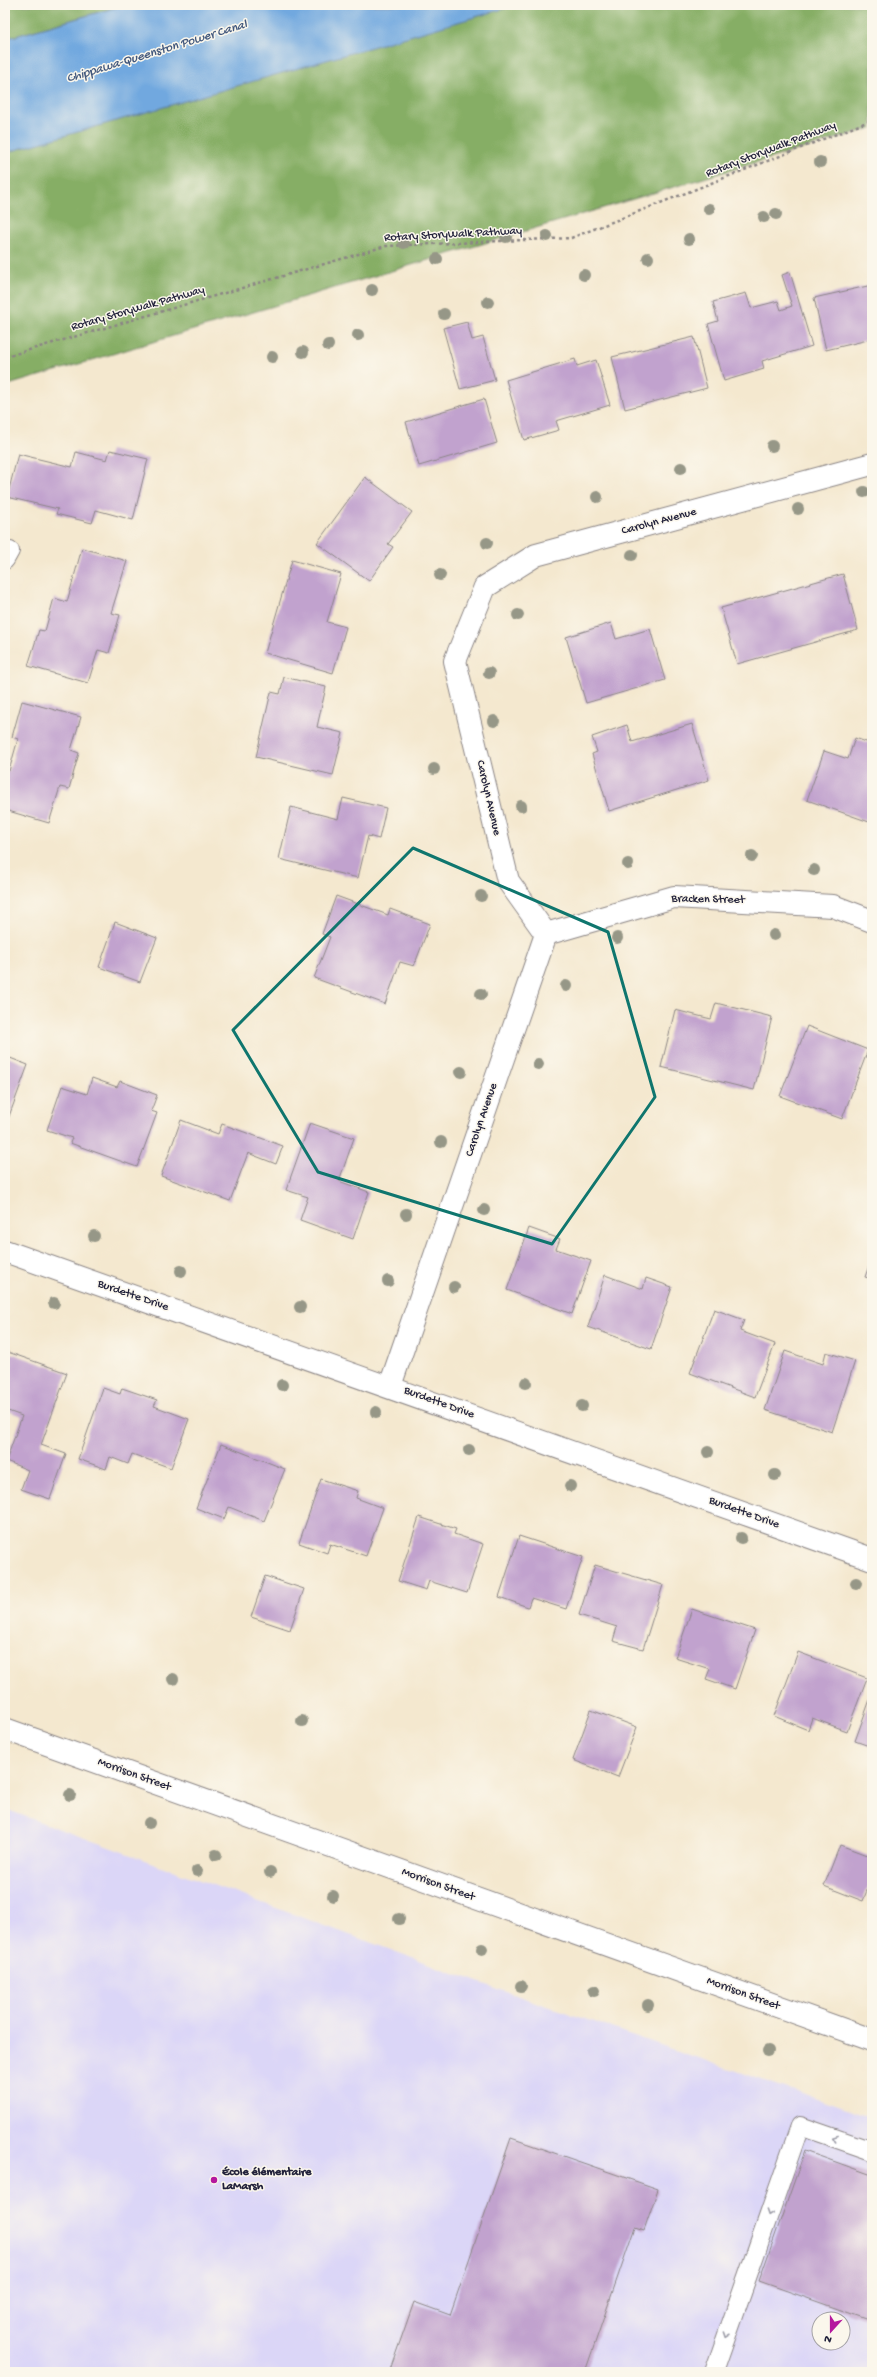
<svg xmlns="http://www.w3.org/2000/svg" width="877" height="2377" font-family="'Gochi Hand',sans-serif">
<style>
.built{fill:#dbd6f7;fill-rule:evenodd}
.forest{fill:#86ae65;stroke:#546850}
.water{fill:#71a8df;stroke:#4a658d}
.building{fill:#c1a2ce}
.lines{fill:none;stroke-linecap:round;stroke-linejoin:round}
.service-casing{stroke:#8b8585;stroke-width:20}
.minor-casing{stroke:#8b8585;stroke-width:24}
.tertiary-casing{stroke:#8b8585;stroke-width:24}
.path{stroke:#8b8585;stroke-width:2.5;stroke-dasharray:3 3;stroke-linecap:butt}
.service{stroke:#fff;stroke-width:18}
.minor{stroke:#fff;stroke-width:22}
.tertiary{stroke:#fff;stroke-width:22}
.tree{fill:#969787}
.oneway{stroke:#9c9ca7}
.marked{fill:none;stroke:#0f766e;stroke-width:3;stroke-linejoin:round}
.poi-dot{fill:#b5179e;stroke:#fbf7ec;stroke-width:1.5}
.labels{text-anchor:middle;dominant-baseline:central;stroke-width:3;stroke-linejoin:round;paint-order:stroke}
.street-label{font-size:12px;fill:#22223b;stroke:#fbf7ec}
.poi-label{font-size:12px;font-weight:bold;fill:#22223b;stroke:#fbf7ec;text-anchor:start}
.water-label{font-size:13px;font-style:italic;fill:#42587d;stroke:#fbf7ec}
</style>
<rect width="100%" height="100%" fill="#fbf7ec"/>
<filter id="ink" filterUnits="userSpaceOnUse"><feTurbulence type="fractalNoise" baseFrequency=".025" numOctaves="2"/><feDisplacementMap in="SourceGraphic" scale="8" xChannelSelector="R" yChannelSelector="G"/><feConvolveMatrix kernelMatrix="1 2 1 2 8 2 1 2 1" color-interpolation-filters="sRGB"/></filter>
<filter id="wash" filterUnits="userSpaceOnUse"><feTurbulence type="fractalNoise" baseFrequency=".012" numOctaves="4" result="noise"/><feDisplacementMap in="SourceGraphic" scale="16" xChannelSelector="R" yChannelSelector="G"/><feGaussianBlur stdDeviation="0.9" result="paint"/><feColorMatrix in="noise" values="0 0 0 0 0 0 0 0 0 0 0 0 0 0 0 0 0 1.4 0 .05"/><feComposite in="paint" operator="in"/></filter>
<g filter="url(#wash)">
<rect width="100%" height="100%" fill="#f4e8cf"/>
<path class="built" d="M5,1809L495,1988L872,2118V2372H5ZM819,2319H843V2343H819Z"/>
<g class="forest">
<path d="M5,5H124L5,39Z"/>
<path d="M502,5H872V128L5,386V148Z"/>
</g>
<path class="water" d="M124,5H517L5,153V39Z"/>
<g id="blocks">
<g class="building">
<path d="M790,272L812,346L762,361L764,369L724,381L708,324L718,321L713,302L746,293L751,308L778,301L781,310L792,306L782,275Z"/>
<path d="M872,285V339L826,350L814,298Z"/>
<path d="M467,322L472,340L483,337L495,380L460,389L443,328Z"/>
<path d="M694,337L707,388L625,409L612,357Z"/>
<path d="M575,359L577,366L596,360L610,405L556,421L559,430L524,440L506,380Z"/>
<path d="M484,399L497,443L419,466L406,422Z"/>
<path d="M110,450L148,459L133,520L96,510L92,523L56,514L58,509L7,497L18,454L72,467L76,452L107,460Z"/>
<path d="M365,477L412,512L388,544L393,547L369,581L317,543Z"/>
<path d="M82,548L127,561L111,613L120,615L109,653L98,650L88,683L28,666L39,630L45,631L54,598L67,602Z"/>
<path d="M292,560L341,574L327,622L346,627L333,673L265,653Z"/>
<path d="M843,574L858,630L737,664L721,608Z"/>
<path d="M611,623L616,639L650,629L665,680L586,703L566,637Z"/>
<path d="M284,677L326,687L317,727L343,733L333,775L256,757L271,692L280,694Z"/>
<path d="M22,701L81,717L71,750L79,753L69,789L60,787L49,823L5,810V770L9,771L18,739L12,737Z"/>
<path d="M692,724L709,780L609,811L592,754L597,752L592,737L627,725L632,742Z"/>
<path d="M855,738L872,744V823L807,800L824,751L848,759Z"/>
<path d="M343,798L386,808L379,839L368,836L358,878L279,859L291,807L338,819Z"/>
<path d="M336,896L388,915L390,909L430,924L414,966L400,962L385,1004L314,978L330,937L322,934Z"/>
<path d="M115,922L157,938L140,982L99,967Z"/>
<path d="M716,1003L772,1017L754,1090L661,1067L675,1010L711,1019Z"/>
<path d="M807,1026L868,1050L842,1119L780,1096Z"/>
<path d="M5,1056L28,1065L5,1127Z"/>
<path d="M92,1078L117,1087L120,1081L157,1095L151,1111L157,1113L137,1167L70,1143L72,1138L47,1130L62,1086L87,1094Z"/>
<path d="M181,1120L218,1134L222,1124L283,1146L276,1164L248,1153L230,1201L161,1176Z"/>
<path d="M310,1123L354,1138L339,1181L369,1192L353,1239L300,1220L308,1197L286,1190Z"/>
<path d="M529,1228L560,1239L556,1249L591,1261L572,1314L507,1290Z"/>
<path d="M872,1257V1279L865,1277Z"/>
<path d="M605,1275L643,1289L646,1278L672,1287L651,1349L588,1327Z"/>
<path d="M714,1309L744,1320L740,1331L775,1344L755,1397L690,1373Z"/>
<path d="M5,1351L67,1373L41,1445L66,1454L50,1499L21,1489L28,1470L6,1461L22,1416L5,1410Z"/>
<path d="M785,1351L823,1364L826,1352L855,1361L832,1432L765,1410Z"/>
<path d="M103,1388L120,1394L122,1388L157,1400L154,1406L189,1419L171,1468L132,1454L128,1464L110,1457L106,1469L78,1459Z"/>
<path d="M221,1444L285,1469L264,1521L229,1507L224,1519L196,1508Z"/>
<path d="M321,1479L358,1491L356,1498L383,1508L366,1556L330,1544L327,1553L299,1543Z"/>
<path d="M419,1517L456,1529L454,1534L483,1544L467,1593L429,1581L426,1590L398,1581Z"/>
<path d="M519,1536L583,1557L566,1609L531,1598L528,1607L499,1597Z"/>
<path d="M595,1565L663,1585L643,1649L613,1641L617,1627L579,1615Z"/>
<path d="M265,1576L304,1589L290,1630L251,1617Z"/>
<path d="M692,1609L755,1630L735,1689L706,1679L710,1669L675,1658Z"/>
<path d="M798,1652L867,1678L847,1731L812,1718L808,1730L774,1716Z"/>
<path d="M872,1694V1747L855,1741Z"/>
<path d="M591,1710L637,1727L618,1777L573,1760Z"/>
<path d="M840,1845L872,1857V1877L863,1901L824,1886Z"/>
<path d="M511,2138L658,2189L644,2230L635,2227L585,2372H395L390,2370L414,2302L450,2315Z"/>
<path d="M805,2151L872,2175V2321L759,2281Z"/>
</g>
</g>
</g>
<g filter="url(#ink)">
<use href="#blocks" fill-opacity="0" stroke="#8b8585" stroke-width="1"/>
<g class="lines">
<g class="service-casing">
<g id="service">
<path d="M5,560L10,551"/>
<path d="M714,2372L800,2126L872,2151"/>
</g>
</g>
<g class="minor-casing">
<g id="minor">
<path d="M546,934L508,881L455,661L485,587L536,555L872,464"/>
<path d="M546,934L674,897L833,906L872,921"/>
<path d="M5,1251L872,1559"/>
<path d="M390,1386L546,934"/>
</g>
</g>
<g class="tertiary-casing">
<path id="tertiary" d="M5,1729L872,2040"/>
</g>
<path class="path" d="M5,357L386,246L571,238L872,120"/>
<use href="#service" class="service"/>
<use href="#minor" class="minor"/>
<use href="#tertiary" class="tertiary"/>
</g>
<g class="tree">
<circle cx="820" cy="162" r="6"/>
<circle cx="709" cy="209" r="6"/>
<circle cx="776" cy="214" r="6"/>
<circle cx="764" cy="217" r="6"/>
<circle cx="547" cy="236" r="6"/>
<circle cx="506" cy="237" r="6"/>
<circle cx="689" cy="239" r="6"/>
<circle cx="404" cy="243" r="6"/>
<circle cx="648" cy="258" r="6"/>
<circle cx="437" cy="259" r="6"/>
<circle cx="584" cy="275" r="6"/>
<circle cx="372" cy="290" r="6"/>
<circle cx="488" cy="302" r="6"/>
<circle cx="444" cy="314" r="6"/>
<circle cx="358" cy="335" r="6"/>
<circle cx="328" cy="345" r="6"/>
<circle cx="303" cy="352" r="6"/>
<circle cx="272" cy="357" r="6"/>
<circle cx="772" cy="446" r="6"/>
<circle cx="681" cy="468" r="6"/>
<circle cx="864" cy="492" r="6"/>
<circle cx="597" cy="497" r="6"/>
<circle cx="798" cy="509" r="6"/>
<circle cx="487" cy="543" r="6"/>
<circle cx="632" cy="555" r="6"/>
<circle cx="440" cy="575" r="6"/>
<circle cx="518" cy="615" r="6"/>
<circle cx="489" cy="673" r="6"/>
<circle cx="494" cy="721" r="6"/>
<circle cx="434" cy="769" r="6"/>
<circle cx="521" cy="806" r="6"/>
<circle cx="752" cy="856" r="6"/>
<circle cx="628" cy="864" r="6"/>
<circle cx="814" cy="870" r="6"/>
<circle cx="481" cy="896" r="6"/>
<circle cx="774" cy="935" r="6"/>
<circle cx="617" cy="938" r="6"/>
<circle cx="566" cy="986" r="6"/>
<circle cx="481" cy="994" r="6"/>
<circle cx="538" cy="1064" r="6"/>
<circle cx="461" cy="1072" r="6"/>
<circle cx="441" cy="1142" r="6"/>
<circle cx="484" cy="1210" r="6"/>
<circle cx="406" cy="1214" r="6"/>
<circle cx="94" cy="1236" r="6"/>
<circle cx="181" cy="1271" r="6"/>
<circle cx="388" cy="1281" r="6"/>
<circle cx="454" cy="1287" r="6"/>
<circle cx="54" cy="1303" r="6"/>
<circle cx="300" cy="1307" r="6"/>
<circle cx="526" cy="1383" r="6"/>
<circle cx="282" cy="1385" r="6"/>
<circle cx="582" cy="1406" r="6"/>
<circle cx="376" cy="1412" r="6"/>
<circle cx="469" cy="1450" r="6"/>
<circle cx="708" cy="1452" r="6"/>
<circle cx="775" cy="1475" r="6"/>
<circle cx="570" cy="1486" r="6"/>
<circle cx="741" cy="1538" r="6"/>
<circle cx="856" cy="1583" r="6"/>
<circle cx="173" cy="1679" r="6"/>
<circle cx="302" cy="1721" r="6"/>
<circle cx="70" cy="1795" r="6"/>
<circle cx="149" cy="1823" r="6"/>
<circle cx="216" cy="1855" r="6"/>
<circle cx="197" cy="1871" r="6"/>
<circle cx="270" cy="1872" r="6"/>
<circle cx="333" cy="1896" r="6"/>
<circle cx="399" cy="1919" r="6"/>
<circle cx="482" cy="1949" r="6"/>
<circle cx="521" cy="1986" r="6"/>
<circle cx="594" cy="1991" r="6"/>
<circle cx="648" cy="2005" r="6"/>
<circle cx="768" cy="2051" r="6"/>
</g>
<defs><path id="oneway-chevron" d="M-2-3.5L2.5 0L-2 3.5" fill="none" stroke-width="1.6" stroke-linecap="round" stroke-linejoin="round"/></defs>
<g class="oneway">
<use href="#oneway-chevron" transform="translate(835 2138) rotate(-160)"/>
<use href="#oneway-chevron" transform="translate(769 2213) rotate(109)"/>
<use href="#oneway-chevron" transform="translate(727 2335) rotate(109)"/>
</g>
</g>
<path class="marked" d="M413,848L608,932L655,1097L552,1244L318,1172L233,1030Z"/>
<circle class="poi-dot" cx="214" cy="2180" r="4"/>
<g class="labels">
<g class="street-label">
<text transform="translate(771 150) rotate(-21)">Rotary StoryWalk Pathway</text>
<text transform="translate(453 235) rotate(-3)">Rotary StoryWalk Pathway</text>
<text transform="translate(138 309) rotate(-16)">Rotary StoryWalk Pathway</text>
<text transform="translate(659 522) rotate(-15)">Carolyn Avenue</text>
<text transform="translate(488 798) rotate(77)">Carolyn Avenue</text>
<text transform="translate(708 900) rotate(1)">Bracken Street</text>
<text transform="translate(482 1120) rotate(-71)">Carolyn Avenue</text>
<text transform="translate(133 1296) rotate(19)">Burdette Drive</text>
<text transform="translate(439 1403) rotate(20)">Burdette Drive</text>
<text transform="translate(744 1513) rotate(20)">Burdette Drive</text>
<text transform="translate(134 1775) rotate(20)">Morrison Street</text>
<text transform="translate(438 1885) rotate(20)">Morrison Street</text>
<text transform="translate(743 1994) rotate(20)">Morrison Street</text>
</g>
<g class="poi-label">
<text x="222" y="2173">École élémentaire<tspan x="222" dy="14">LaMarsh</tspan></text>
</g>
<g class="water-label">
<text transform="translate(157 52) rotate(-17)">Chippawa-Queenston Power Canal</text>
</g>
</g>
<rect width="877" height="2377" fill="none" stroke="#fbf7ec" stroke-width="20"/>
<g transform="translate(831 2331) rotate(201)"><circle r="19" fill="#fbf7ec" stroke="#a4a2a5"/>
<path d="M0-3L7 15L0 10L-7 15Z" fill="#b5179e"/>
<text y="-6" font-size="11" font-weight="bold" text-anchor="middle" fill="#22223b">N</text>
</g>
</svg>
